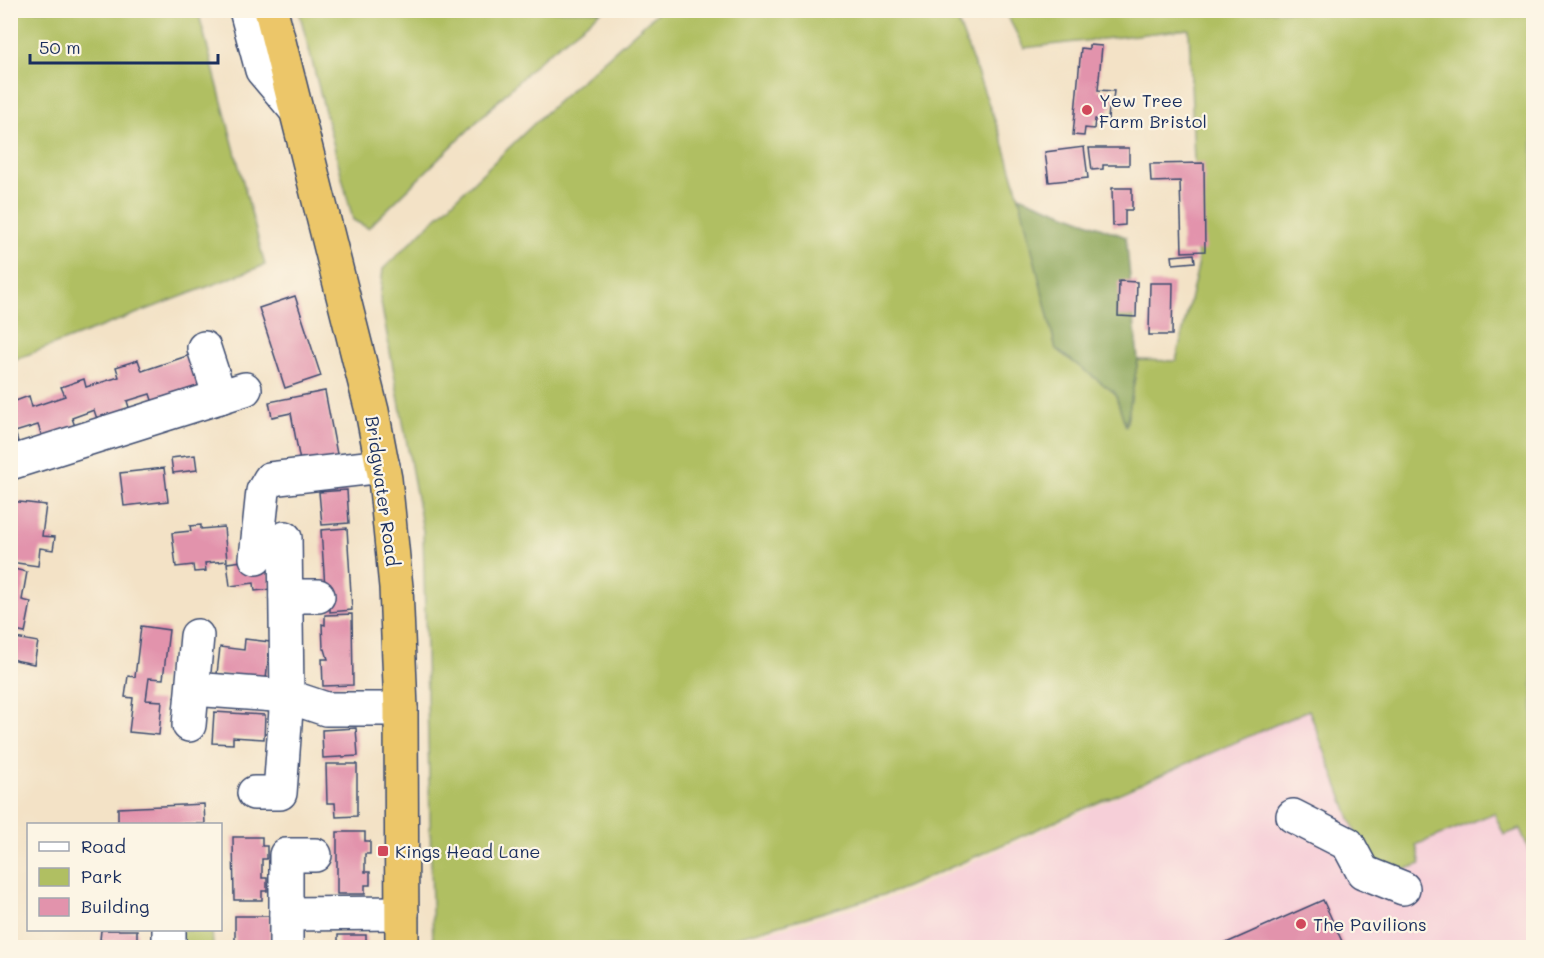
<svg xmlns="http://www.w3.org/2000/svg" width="1544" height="958" font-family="Mali,sans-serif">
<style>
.built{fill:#f6cfd8}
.green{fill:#b0bf62;stroke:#667760;stroke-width:1.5}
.forest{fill:#8ca658;stroke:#546a5b;stroke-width:1.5}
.building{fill:#e293ac}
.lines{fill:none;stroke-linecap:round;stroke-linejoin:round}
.minor-casing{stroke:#3b4a6e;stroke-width:36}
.highway-casing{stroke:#3b4a6e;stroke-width:36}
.minor{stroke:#fff;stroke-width:33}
.highway{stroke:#ecc669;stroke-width:33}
.poi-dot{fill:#d1495b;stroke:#fcf5e5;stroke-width:2}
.labels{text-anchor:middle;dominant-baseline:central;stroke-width:4.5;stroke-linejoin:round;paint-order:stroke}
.poi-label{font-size:18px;fill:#1b2f5e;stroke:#fcf5e5;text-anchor:start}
.street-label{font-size:18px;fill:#1b2f5e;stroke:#fcf5e5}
</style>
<rect width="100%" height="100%" fill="#fcf5e5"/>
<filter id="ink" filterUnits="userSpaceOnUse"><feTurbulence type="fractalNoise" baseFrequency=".0167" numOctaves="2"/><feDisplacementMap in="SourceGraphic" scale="12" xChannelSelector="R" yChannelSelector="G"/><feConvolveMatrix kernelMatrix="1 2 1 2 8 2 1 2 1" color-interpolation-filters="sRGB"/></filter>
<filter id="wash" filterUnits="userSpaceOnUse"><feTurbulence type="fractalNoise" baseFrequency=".008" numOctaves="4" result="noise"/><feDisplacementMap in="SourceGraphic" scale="24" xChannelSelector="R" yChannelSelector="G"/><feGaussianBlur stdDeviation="1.35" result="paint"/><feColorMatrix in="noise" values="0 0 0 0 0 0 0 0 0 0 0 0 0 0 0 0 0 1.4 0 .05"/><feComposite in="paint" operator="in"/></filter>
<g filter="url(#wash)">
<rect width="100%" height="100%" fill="#f3e2c6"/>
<path class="built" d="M1517,618L1533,659V947L711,948L902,894L1272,726Z"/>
<g class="green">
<path d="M11,10L198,11L265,265L11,361Z"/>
<path d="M299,11V10L602,11L543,57L368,228L353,220Z"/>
<path d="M659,11H954L1003,142L1027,225L1056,349L1115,393L1126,426L1138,360L1176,361L1198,266L1189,29L1024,48L1005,11H1533V859L1520,829L1504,835L1494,813L1416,845L1421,864L1388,875L1365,858L1309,710L897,891L703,947H433L423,531L380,297L383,269L545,113Z"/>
<path d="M178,930H212L213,947L177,948Z"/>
</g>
<path class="forest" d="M1019,196L1126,237L1138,360L1126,427L1115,393L1056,349Z"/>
<g id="blocks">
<g class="building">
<path d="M1089,45L1102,46L1098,90L1114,91L1112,107H1109L1108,120L1095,119L1094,129L1085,128L1084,136L1073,135L1081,48L1089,49Z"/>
<path d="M1084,147L1088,178L1049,182L1045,152Z"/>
<path d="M1089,148H1129V165H1103V169L1092,170Z"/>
<path d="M1204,163L1205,251L1182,252L1180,181L1151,182L1150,164Z"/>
<path d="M1112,188H1132V210H1125V225L1113,226Z"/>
<path d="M1194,254L1195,262L1173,264L1172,256Z"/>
<path d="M1119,281L1137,282L1136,317L1118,316Z"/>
<path d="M1150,283H1173L1172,335H1149Z"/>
<path d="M295,296L321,376L285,388L259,308Z"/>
<path d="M190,355L203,393L155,409L150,394L127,401L132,417L100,428L94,410L72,418L78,435L45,446L38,425L15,432L21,451L10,455V403L29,396L32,407L65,396L61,387L84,379L86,387L119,377L116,367L138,360L142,371Z"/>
<path d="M325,391L337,454L336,455L337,461L301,467L291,413L272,417L269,402Z"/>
<path d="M195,455L197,470L173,473L171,458Z"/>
<path d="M164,468L168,501L124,506L120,473Z"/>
<path d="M347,490L349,523L322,525L319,492Z"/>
<path d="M10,501L46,505L42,536L55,537L53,550L40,548L38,566L10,562Z"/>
<path d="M201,525V529L224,527L227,561L205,563L206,571L194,572L193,565L176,567L172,533L191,531L190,526Z"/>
<path d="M347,528L352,610L330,612V600L326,601L321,530Z"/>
<path d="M267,558L271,589L255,591L254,583L230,586L227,563Z"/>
<path d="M10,568L27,572L22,600L31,602L25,633L10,630Z"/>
<path d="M352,614L353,685L323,686L322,659H328L325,649H323L322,624L325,625V615Z"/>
<path d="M141,626L169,630L163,679L149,678L146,700L162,701L159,735L129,732L133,698L125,697L128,676L135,677Z"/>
<path d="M10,637L38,642L34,664L10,659Z"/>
<path d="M245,639L270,642L266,679L217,674L220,647L244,650Z"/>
<path d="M214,712L265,715L264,739L233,737V744L212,743Z"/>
<path d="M356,728L358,756L323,758L322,730Z"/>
<path d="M326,764H357V816L336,817L335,803H327Z"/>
<path d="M204,804L205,824H118V808Z"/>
<path d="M337,832H365V841H370V854H365V872H370V885H365V894H337Z"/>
<path d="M233,837H262V846H267V859H262V878H267V891H262V900H234Z"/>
<path d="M1323,900L1345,948H1215Z"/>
<rect x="235" y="916" width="35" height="32"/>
<path d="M101,930H137V941H105L100,940Z"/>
<path d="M338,935H366V944H371V948H338Z"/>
</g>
</g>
</g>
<g filter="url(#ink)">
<use href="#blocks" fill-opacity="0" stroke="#3b4a6e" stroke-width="1.5"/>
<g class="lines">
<g class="minor-casing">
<g id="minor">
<path d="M246,10L262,70L295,109"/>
<path d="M204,348L220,397"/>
<path d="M10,463L245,389"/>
<path d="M256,558L263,491L270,479L383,466"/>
<path d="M286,596H318"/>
<path d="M193,689L287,696L326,709H401"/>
<path d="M189,725L197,636"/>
<path d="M254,793H280L287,696L285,538"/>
<path d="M1293,816L1348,844L1363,872L1403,888"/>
<path d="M286,914L402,913"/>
<path d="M169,948V930"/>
<path d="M286,948V855H315"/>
</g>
</g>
<g class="highway-casing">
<path id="highway" d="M271,10L372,411L385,479L396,587L401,709L402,948"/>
</g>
<use href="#minor" class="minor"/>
<use href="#highway" class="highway"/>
</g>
</g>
<g class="poi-dot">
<circle cx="1087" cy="110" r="6"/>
<rect x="377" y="845" width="12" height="12" rx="3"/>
<circle cx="1301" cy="924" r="6"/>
</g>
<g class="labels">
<g class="poi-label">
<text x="1099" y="100">Yew Tree<tspan x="1099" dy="21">Farm Bristol</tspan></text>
<text x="395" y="851">Kings Head Lane</text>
<text x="1313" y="924">The Pavilions</text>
</g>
<g class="street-label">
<text transform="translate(383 491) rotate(82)">Bridgwater Road</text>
</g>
</g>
<rect width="1544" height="958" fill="none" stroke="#fcf5e5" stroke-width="36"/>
<rect x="27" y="823" width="195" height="108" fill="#fcf5e5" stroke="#a2a6af" stroke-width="1.5"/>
<rect x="39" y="842" width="30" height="9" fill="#ffffff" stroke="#a2a6af" stroke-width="1.5"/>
<text x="81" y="853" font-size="18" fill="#1b2f5e">Road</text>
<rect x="39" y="868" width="30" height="18" fill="#b0bf62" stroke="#a2a6af" stroke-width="1.5"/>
<text x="81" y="883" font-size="18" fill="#1b2f5e">Park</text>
<rect x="39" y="898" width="30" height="18" fill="#e293ac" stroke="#a2a6af" stroke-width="1.5"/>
<text x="81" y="913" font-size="18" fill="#1b2f5e">Building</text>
<path d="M30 54v9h188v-9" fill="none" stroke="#1b2f5e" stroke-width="3"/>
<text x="39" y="54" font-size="18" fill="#1b2f5e" stroke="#fcf5e5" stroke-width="4.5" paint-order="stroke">50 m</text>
</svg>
